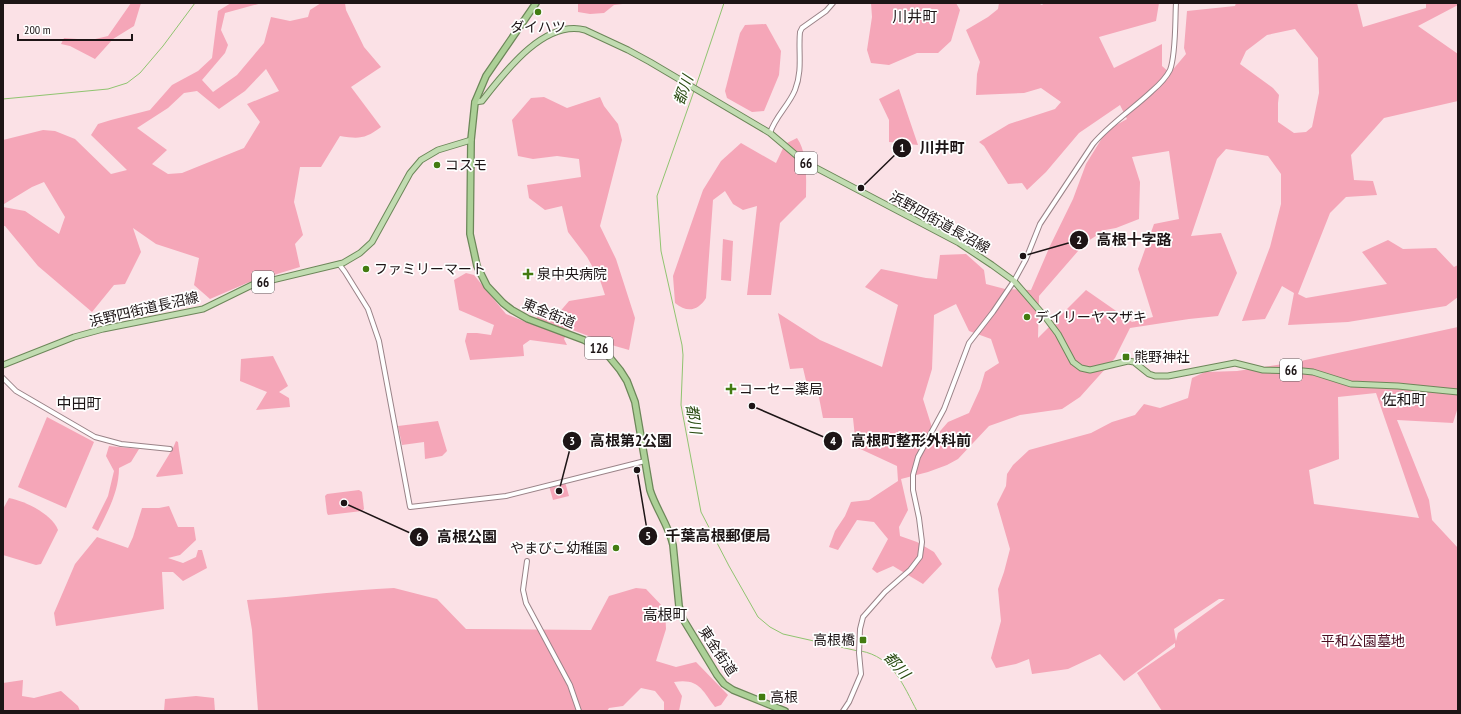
<svg xmlns="http://www.w3.org/2000/svg" width="1461" height="714" font-family="'PT Sans Narrow','Noto Sans JP',sans-serif">
<style>
.green{fill:#f5a6b8;fill-rule:evenodd}
.lines{fill:none;stroke-linecap:round;stroke-linejoin:round}
.stream{stroke:#90c470;stroke-width:1}
.tertiary-casing{stroke:#9a8388;stroke-width:6}
.primary-casing{stroke:#6c8759;stroke-width:7}
.trunk-casing{stroke:#6c8759;stroke-width:8}
.tertiary{stroke:#fff;stroke-width:4}
.primary{stroke:#c1dcb1;stroke-width:5}
.trunk{stroke:#acd097;stroke-width:5.5}
.poi-dot{fill:#437b11;stroke:#fff;stroke-width:1.5}
.labels{text-anchor:middle;dominant-baseline:central;stroke-width:3.5;stroke-linejoin:round;paint-order:stroke}
.shield{fill:#fff;stroke:#615b5c;stroke-width:1}
.shield-label{font-size:13px;font-weight:bold;fill:#1d1516}
.poi-label{font-size:14px;fill:#1d1516;stroke:#fff;text-anchor:start}
.street-label{font-size:14px;fill:#1d1516;stroke:#fff}
.park-label{font-size:14px;fill:#4b0e23;stroke:#fff}
.neighbourhood-label{font-size:15px;fill:#1d1516;stroke:#fff}
.water-label{font-size:15px;font-style:italic;fill:#2c4d14;stroke:#fff}
.leader{fill:none;stroke:#1d1516;stroke-width:1.5}
.callout-dot{fill:#1d1516;stroke:#fff;stroke-width:1.5}
.mark-label{font-size:12px;text-anchor:middle;font-weight:bold;fill:#fff}
.callout-label{font-size:15px;text-anchor:middle;font-weight:bold;fill:#1d1516;stroke:#fff;stroke-width:3.5;stroke-linejoin:round;paint-order:stroke}
</style>
<rect width="100%" height="100%" fill="#fbe1e6"/>
<g class="green">
<path d="M131,3H141L134,26L113,39L95,59L70,46L61,44L64,38L91,40L108,36Z"/>
<path d="M231,3H262L225,13L221,30L228,45L225,53L202,80L213,92L237,75L264,43L271,17L290,21L308,17L310,10L321,3H345L346,10L364,47L381,67L351,87L381,127C365,139 359,139 340,136L321,167H300L294,202L303,235L295,244L300,267L247,283L210,299L194,285L199,258L156,244L133,228L141,252L125,284L114,285L92,312L38,266L5,226H3V140L43,130L55,131L75,139L111,174L127,170L91,135L98,124L111,120L150,110L172,85L198,71L212,58L218,11ZM266,69L279,91L247,104L260,122L244,148L182,173L168,174L152,164L167,150L137,128L168,108L184,93L197,91L219,109L245,91ZM44,182L65,217L59,234L25,211L3,207L4,204L32,187Z"/>
<path d="M578,3H631L614,5L604,13L590,14L578,12Z"/>
<path d="M871,3H956L960,10L951,41L938,53H917L889,65L871,63L867,50L872,17Z"/>
<path d="M999,3H1038L1042,5L1044,3H1159L1156,21L1099,37L1114,68L1162,44V66L1170,73L1186,54L1184,48L1187,11L1235,6L1236,3H1357L1363,27L1426,8V3H1458V5L1418,26L1458,54V101L1384,118L1351,155L1354,180L1373,181L1377,195L1346,197L1330,213L1298,294L1306,298L1387,284L1362,252L1388,240L1403,249L1436,248L1454,267L1458,265V297L1446,306L1348,322L1288,325L1294,293L1282,286L1265,319L1242,321L1270,247L1281,204V174L1268,156L1226,149L1217,159L1191,236L1221,233L1237,273L1218,316L1189,319L1130,328L1115,358L1080,397L1062,409L1020,415L989,426L958,459L947,465L928,472L901,479L908,510L899,527L900,536L917,542L934,552L942,564L923,584L893,566L877,573L872,569L888,539L874,522L857,520L838,550L829,547L835,531L845,516L851,502L869,500L898,481L897,466L856,447L853,418H823L817,387L807,385L803,368L790,369L778,313L820,340L882,367L898,305L865,287L881,269L926,278L937,279L940,255L966,254L984,270L986,284L1005,289L1031,290L1050,246L1073,199L1086,164L1107,130L1127,119L1120,105L1079,133L1046,172L1027,190L1022,183L1008,184L984,146L979,142L1009,124L1055,109L1061,102L1041,88L1024,93L976,95L977,74L980,62L966,30L988,17L998,9ZM1295,29L1318,58L1319,93L1312,127L1306,132L1294,133L1278,122V103L1279,95L1273,88L1240,64L1246,51L1267,35ZM1169,151L1179,219L1154,224L1138,269L1153,317L1132,322L1086,290L1038,338L1039,296L1085,243L1105,230L1116,228L1139,219L1140,182L1132,157ZM956,304L969,331L991,339L999,363L985,372L980,389L969,413L948,422L935,437L923,399L932,369L934,315Z"/>
<path d="M766,24L781,51L779,75L764,111L752,112L727,98L725,91L740,33L745,25Z"/>
<path d="M899,89L918,145L889,142V120L879,99Z"/>
<path d="M544,97L567,108L600,97L604,106L618,124L622,140L600,226L616,259L635,318L629,350L615,346L570,329L564,339L567,345L530,340L523,345L524,356L470,360L465,341L467,333H477L491,335L494,325L459,310L454,280L466,273L474,275L506,314L531,324L538,316L557,315L569,301L605,295L600,280L587,257L568,232L562,206L545,210L529,198L527,185L581,177L579,159L557,156L533,159L518,156L512,120L531,98Z"/>
<path d="M797,138C808,154 806,178 806,197L780,223L771,295H747L757,206L743,210L733,204L725,191L713,200L706,298C698,311 687,313 675,303L673,276L703,190L721,161L741,143L776,163L785,144Z"/>
<path d="M723,239L733,241L731,281L721,280Z"/>
<path d="M1458,327V407L1453,423L1397,420L1429,500L1432,520L1458,548V711H1162L1137,673L1175,647V643L1124,681L1100,654L1068,669L1032,674L1029,659L1016,664L996,668L991,658L1001,621L998,589L1004,572L1010,549L997,504L1006,486L1007,474L1013,465L1029,450L1091,433L1112,422L1135,415L1144,404L1160,408L1188,398L1192,378L1205,372L1237,371L1296,362ZM1376,393L1419,518L1314,504L1309,470L1339,459L1338,397ZM1219,599H1225L1178,633L1176,641L1174,629Z"/>
<path d="M273,356L288,386L279,392L289,398L290,407L256,410L267,392L240,381L241,359Z"/>
<path d="M47,417L94,442L66,508L18,487Z"/>
<path d="M438,421L447,451L442,456L425,459L424,442L402,445L398,426Z"/>
<path d="M176,441L178,442L179,450L183,474L157,477L156,476L173,448Z"/>
<path d="M109,446L139,449L131,462L119,468C119,491 108,511 98,531L92,528L108,496L114,471L106,456Z"/>
<path d="M565,482L569,496L553,500L549,486Z"/>
<path d="M359,490L362,492L364,509L362,511L328,515L327,513L325,496L327,494Z"/>
<path d="M9,498C25,501 52,514 58,530L41,564L36,565L3,555V509Z"/>
<path d="M169,506L178,527H194L196,540L180,555L168,558L183,563L196,557L198,550H202L207,568L183,581L173,572H162L164,609L56,626L54,613L75,564L97,537L128,548L133,537L142,508H159Z"/>
<path d="M394,588L437,599L466,629L591,630L609,596L636,588L646,589L665,609L666,629L656,661L676,667L696,662L728,695L721,705L715,707C702,690 699,678 674,682L682,696L679,711H664V702L655,691L641,688L623,706L609,708L607,711H258L252,630L247,600C296,597 345,590 394,588Z"/>
<path d="M23,680L22,696L34,698L61,691L78,706L80,711H3V683Z"/>
<path d="M196,696L214,698L215,711H164L165,699Z"/>
</g>
<g class="lines">
<g class="stream">
<path d="M696,86L724,3"/>
<path d="M694,91L657,196L661,251L682,345L683,355L681,405L701,512L729,566L758,617L770,627L783,634L858,651"/>
<path d="M3,99L108,89L127,83L140,73L163,46L195,3"/>
<path d="M861,651C893,657 903,685 917,711"/>
</g>
<g class="tertiary-casing">
<g id="tertiary">
<path d="M770,133C775,117 789,105 795,90C803,70 798,51 800,32L802,28L826,11L833,3"/>
<path d="M339,264L345,272L368,309L379,341L410,507L506,496L645,461"/>
<path d="M3,378L16,391L95,437L121,444L170,449"/>
<path d="M527,561L523,590L526,603L570,685L579,711"/>
<path d="M843,711L849,702L861,674L859,653L860,629L863,617L885,592L910,570L920,557L922,542L919,518L913,490V475L918,457L944,409L969,343L993,312L1014,281L1026,259L1040,224L1093,144C1110,124 1133,109 1152,91C1159,85 1166,78 1170,70C1176,55 1175,20 1176,3"/>
</g>
</g>
<g class="primary-casing">
<g id="primary">
<path d="M475,102L482,101C504,73 544,19 585,30L628,50L650,62L770,133L803,161L959,243L992,265L1014,281L1046,318L1058,334L1073,362L1081,368L1090,370L1128,361L1134,362L1149,374L1155,376H1168L1235,363L1263,370L1303,371L1313,372L1351,384L1398,386L1458,392"/>
<path d="M3,365L74,337L103,329L203,309L252,285L343,263L360,253L372,242L410,173L421,160L438,150L471,140"/>
</g>
</g>
<g class="trunk-casing">
<path id="trunk" d="M536,3L486,76L475,102L471,140L470,234L474,252L477,266L487,286L503,303L512,310L528,319L584,340L597,347L606,353L620,370L627,381L635,402L650,490C656,509 669,526 673,545L679,606L683,619L717,675L724,684L733,690L785,711"/>
</g>
<use href="#tertiary" class="tertiary"/>
<use href="#primary" class="primary"/>
<use href="#trunk" class="trunk"/>
</g>
<g class="poi-dot">
<circle cx="538" cy="12" r="4"/>
<circle cx="437" cy="165" r="4"/>
<circle cx="366" cy="269" r="4"/>
<path d="M526 268h4v4h4v4h-4v4h-4v-4h-4v-4h4z"/>
<circle cx="1027" cy="317" r="4"/>
<rect x="1122" y="353" width="8" height="8" rx="2"/>
<path d="M729 383h4v4h4v4h-4v4h-4v-4h-4v-4h4z"/>
<circle cx="616" cy="548" r="4"/>
<rect x="859" y="636" width="8" height="8" rx="2"/>
<rect x="758" y="693" width="8" height="8" rx="2"/>
</g>
<g class="labels">
<g class="shield">
<rect x="795" y="152" width="22" height="22" rx="3"/>
<rect x="252" y="271" width="22" height="22" rx="3"/>
<rect x="585" y="337" width="28" height="22" rx="3"/>
<rect x="1280" y="359" width="22" height="22" rx="3"/>
</g>
<g class="shield-label">
<text x="806" y="163">66</text>
<text x="263" y="282">66</text>
<text x="599" y="348">126</text>
<text x="1291" y="370">66</text>
</g>
<g class="poi-label">
<text x="538" y="27" text-anchor="middle">ダイハツ</text>
<text x="445" y="165">コスモ</text>
<text x="374" y="269">ファミリーマート</text>
<text x="537" y="274">泉中央病院</text>
<text x="1035" y="317">デイリーヤマザキ</text>
<text x="1134" y="357">熊野神社</text>
<text x="739" y="389">コーセー薬局</text>
<text x="608" y="548" text-anchor="end">やまびこ幼稚園</text>
<text x="855" y="640" text-anchor="end">高根橋</text>
<text x="770" y="697">高根</text>
</g>
<g class="street-label">
<text transform="translate(940 222) rotate(29)">浜野四街道長沼線</text>
<text transform="translate(144 309) rotate(-13)">浜野四街道長沼線</text>
<text transform="translate(549 313) rotate(22)">東金街道</text>
<text transform="translate(718 651) rotate(56)">東金街道</text>
</g>
<g class="park-label">
<text x="1363" y="641">平和公園墓地</text>
</g>
<g class="neighbourhood-label">
<text x="915" y="16">川井町</text>
<text x="1404" y="399">佐和町</text>
<text x="79" y="403">中田町</text>
<text x="665" y="614">高根町</text>
</g>
<g class="water-label">
<text transform="translate(683 90) rotate(-71)">都川</text>
<text transform="translate(694 419) rotate(81)">都川</text>
<text transform="translate(897 665) rotate(48)">都川</text>
</g>
</g>
<path class="leader" d="M861 188L902 148M1023 256L1079 240M559 491L572 441M752 406L833 441M637 470L648 536M344 503L419 537"/>
<g class="callout-dot">
<circle cx="861" cy="188" r="4"/>
<circle cx="1023" cy="256" r="4"/>
<circle cx="559" cy="491" r="4"/>
<circle cx="752" cy="406" r="4"/>
<circle cx="637" cy="470" r="4"/>
<circle cx="344" cy="503" r="4"/>
<circle cx="902" cy="148" r="10"/>
<circle cx="1079" cy="240" r="10"/>
<circle cx="572" cy="441" r="10"/>
<circle cx="833" cy="441" r="10"/>
<circle cx="648" cy="536" r="10"/>
<circle cx="419" cy="537" r="10"/>
</g>
<g class="mark-label">
<text x="902" y="152">1</text>
<text x="1079" y="244">2</text>
<text x="572" y="445">3</text>
<text x="833" y="445">4</text>
<text x="648" y="540">5</text>
<text x="419" y="541">6</text>
</g>
<g class="callout-label">
<text x="942" y="153">川井町</text>
<text x="1134" y="245">高根十字路</text>
<text x="631" y="446">高根第2公園</text>
<text x="911" y="446">高根町整形外科前</text>
<text x="718" y="541">千葉高根郵便局</text>
<text x="467" y="542">高根公園</text>
</g>
<rect width="1461" height="714" fill="none" stroke="#1d1516" stroke-width="8"/>
<path d="M18 34v6h114v-6" fill="none" stroke="#1d1516" stroke-width="2"/>
<text x="24" y="34" font-size="12" fill="#1d1516" stroke="#ffffff" stroke-width="3" paint-order="stroke">200 m</text>
</svg>
